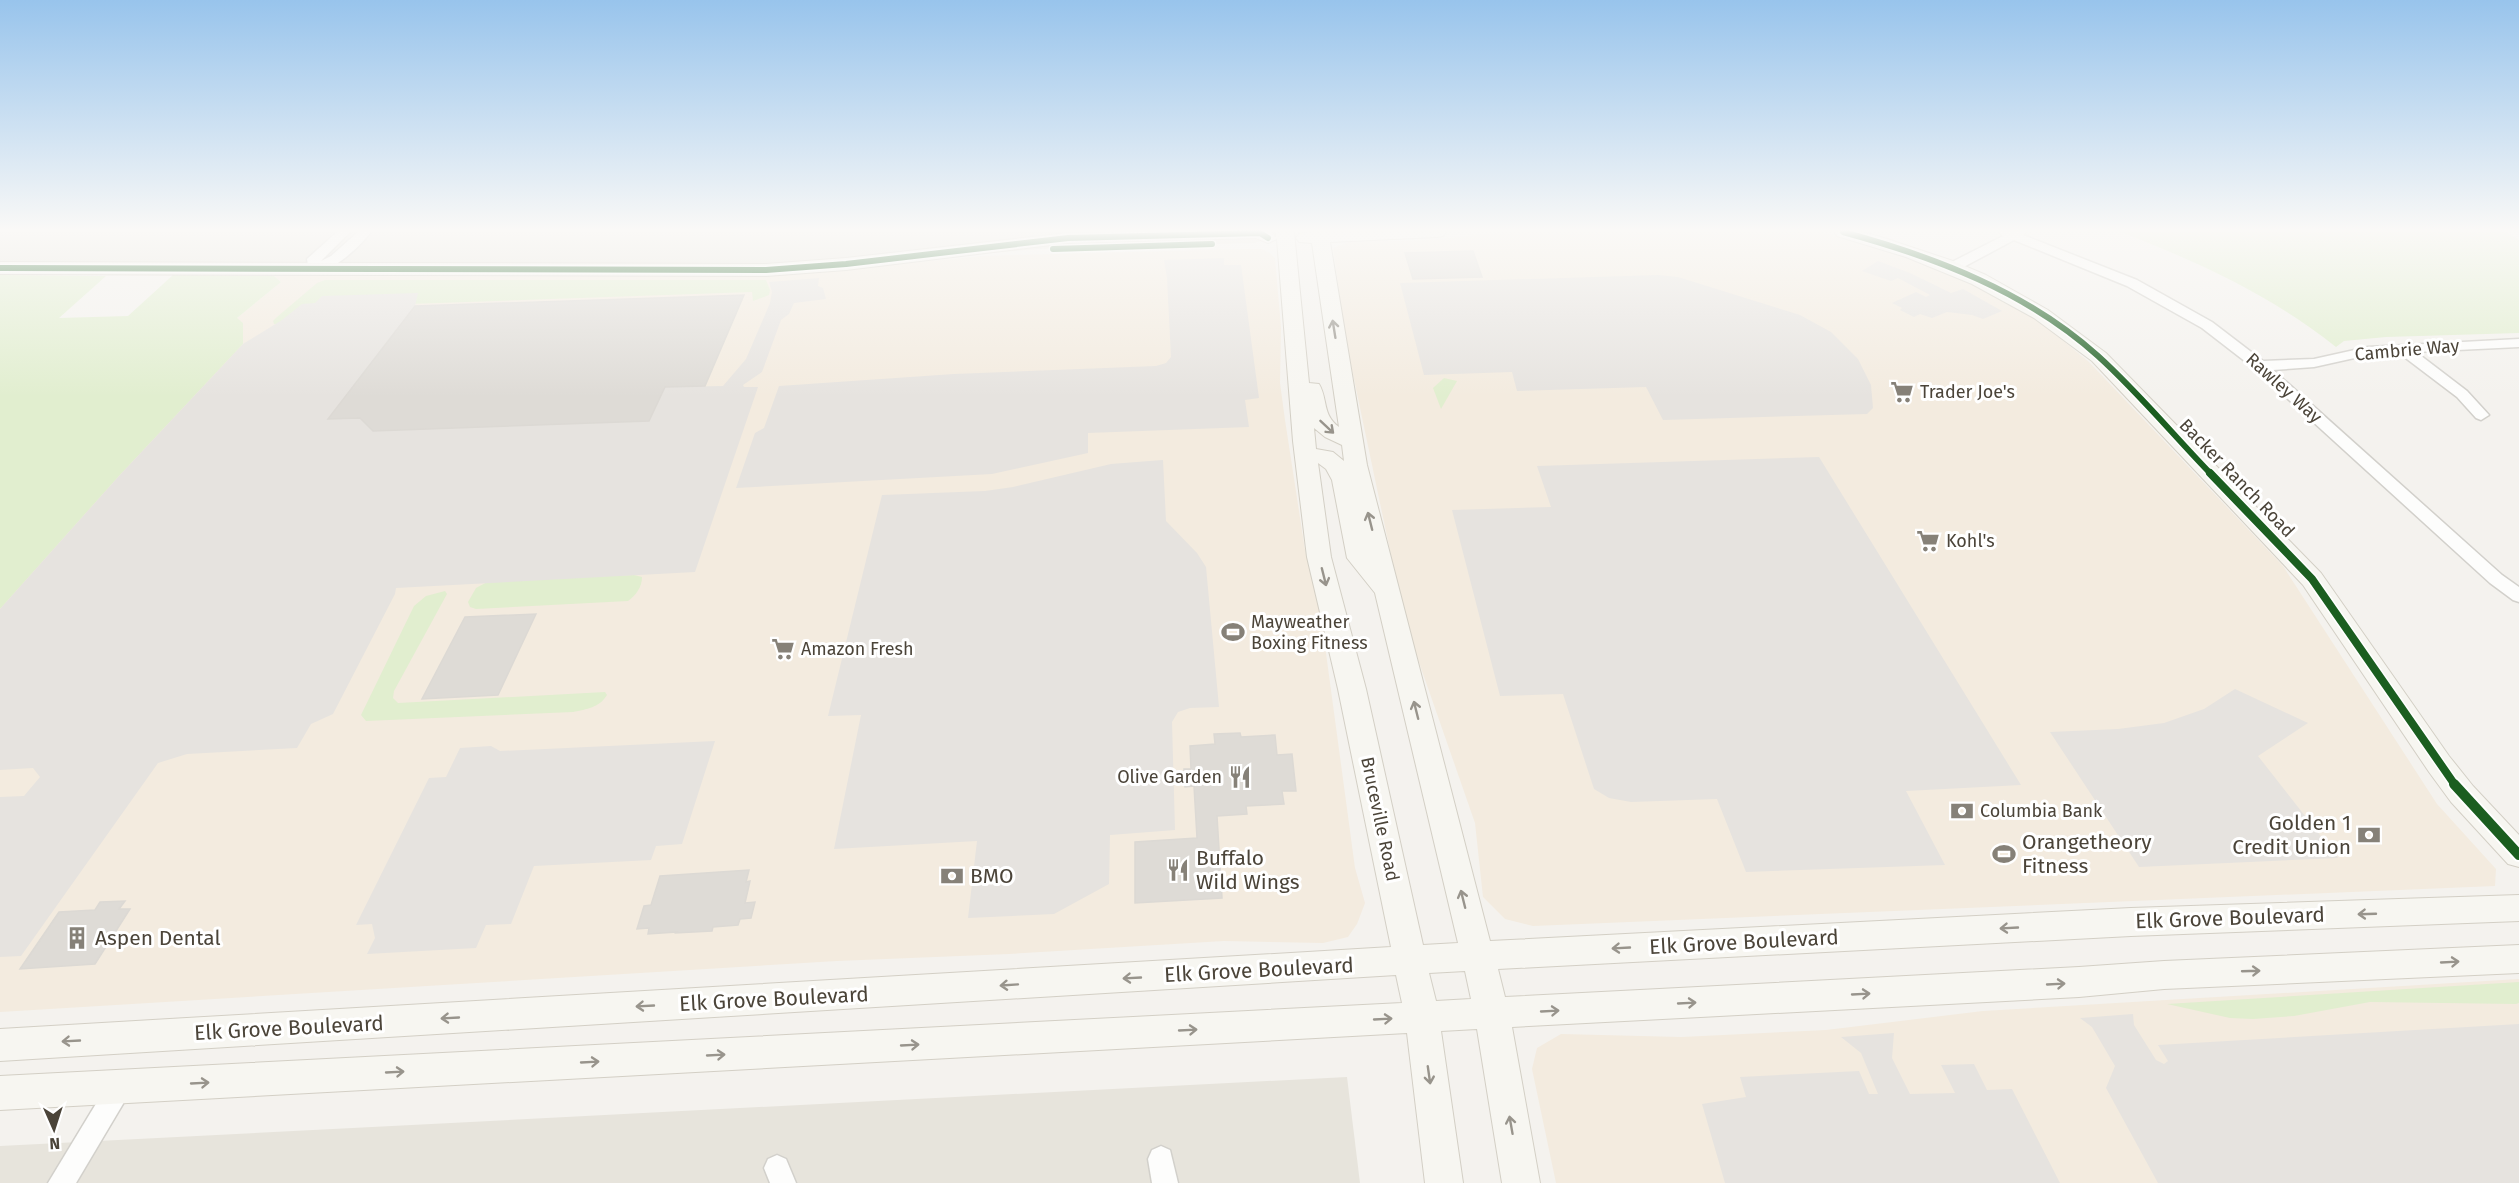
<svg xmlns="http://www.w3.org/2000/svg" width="2519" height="1183" font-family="'Fira Sans',sans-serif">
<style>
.residential{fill:#e7e4dc}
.commercial{fill:#f3ebdf}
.green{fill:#e1eecf}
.parking{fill:#e6e3df}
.building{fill:#dedbd6;stroke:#dcd9d4;stroke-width:1.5}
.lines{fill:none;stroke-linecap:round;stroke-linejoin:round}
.street-casing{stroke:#d2d0cb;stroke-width:3}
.secondary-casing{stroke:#d3cfc5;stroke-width:2}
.street{fill:#fdfdfc;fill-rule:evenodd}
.secondary{fill:#f7f6f1;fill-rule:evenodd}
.cycleway-far2-casing{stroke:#fff;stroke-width:9}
.cycleway-far1-casing{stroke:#fff;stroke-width:11}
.cycleway-casing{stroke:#fff;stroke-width:14}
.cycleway-far2{stroke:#1b5e20;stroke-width:6}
.cycleway-far1{stroke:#1b5e20;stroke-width:8}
.cycleway{stroke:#1b5e20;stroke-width:10}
.oneway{stroke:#98948c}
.labels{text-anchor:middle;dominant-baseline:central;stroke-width:6;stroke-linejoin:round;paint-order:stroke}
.street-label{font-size:18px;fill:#4b4439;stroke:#fff}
.poi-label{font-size:18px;fill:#4b4439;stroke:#fff;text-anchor:start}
.near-poi-label{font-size:21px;fill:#4b4439;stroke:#fff;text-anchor:start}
.near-street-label{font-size:21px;fill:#4b4439;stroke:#fff}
</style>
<rect width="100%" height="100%" fill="#f4f2ee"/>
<g class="residential">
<path d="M0,232H1285L1286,238H1268L1254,243L1039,249L846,264L0,268Z"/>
<path d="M1347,1077L1360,1183H0V1146Z"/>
</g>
<g class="commercial">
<path d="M1503,232H1818L1850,239L1946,270L2010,303L2038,320L2089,362L2283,566L2437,804L2496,869L2495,886L1533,926L1505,919L1483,897L1475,823L1405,622L1346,341L1333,248L1349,242L1431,240Z"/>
<path d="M1247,249H1262L1270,253L1275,258L1281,327L1280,383L1285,420L1305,550L1321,616L1355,868L1365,903L1357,924L1348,937L1323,943L1224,941L1009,954L837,961L0,1012V609L237,318L281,282L274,276L761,277L982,256Z"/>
<path d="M2519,979V1183H1556L1532,1069L1537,1048L1561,1034L1681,1037L1826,1030L1983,1011Z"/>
</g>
<g class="green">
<path d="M2121,232H2505L2519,240V333L2386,337L2344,341L2336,347C2271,295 2198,262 2121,232Z"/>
<path d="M0,275L106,276L59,318L128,316L173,275L274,276L281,282L237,318L243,323V344L119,476L0,609Z"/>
<path d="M325,280H766L770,290L769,295L753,301L752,292L409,304L315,303L285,326L274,324L273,321L277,317L317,283Z"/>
<path d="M1444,378L1457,381L1441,409L1433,388Z"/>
<path d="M634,575L642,577C642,587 636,595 628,601L476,609L470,607L468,602L476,588L489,581Z"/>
<path d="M445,591L447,594L394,691L393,698L398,703L605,692L607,695C599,708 587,709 573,712L366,721L361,715L414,606L426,596Z"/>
<path d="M2519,982V1003L2516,1004L2370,1002L2294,1016L2253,1019L2230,1018L2167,1004Z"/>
</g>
<g class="parking">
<path d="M1224,258V265H1241L1259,398L1245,400L1249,427L1088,433V453L992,474L736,488L755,433L764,428L779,386L954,374L1156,366L1166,363L1171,357L1167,278L1164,260Z"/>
<path d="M1878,261L1910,273L1951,293L1963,289L2002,311L1983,319L1972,315L1947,312L1932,318L1920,314L1914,317L1900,310L1902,308L1892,303L1916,292L1926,297L1930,295L1898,278L1891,281L1862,271Z"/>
<path d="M1658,275L1678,277L1800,315L1831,332L1858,359L1871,385L1873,408L1867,414L1663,420L1646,387L1517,391L1512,372L1424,375L1400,283Z"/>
<path d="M819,278L818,286L823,288L826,299L794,303L789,314L781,320L762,372L743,385L744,387H758L695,572L396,588L395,594L333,714L311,724L297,748L187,754L158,763L21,956L0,957V797L24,796L40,777L33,768L0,770V609L119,476L243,344L282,320L302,304L315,303L322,296L418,293L415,306L329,418H360L374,431L665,387L723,386L746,359L770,303L772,292L769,282Z"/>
<path d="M1819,457L2021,785L1906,791L1945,865L1746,872L1717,799L1631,802L1609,798L1594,789L1563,694L1500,696L1452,510L1551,507L1537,466Z"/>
<path d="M1163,460L1166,521L1197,553L1206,567L1219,707L1190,708L1178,712L1172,722L1175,830L1110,835L1109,884L1054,914L968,918L977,841L834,849L861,715L828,716L882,495L985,491L1013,487L1111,464Z"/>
<path d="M2235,689L2308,723L2258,756L2338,858L2139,867L2050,732L2118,729L2164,723L2204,709Z"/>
<path d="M715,741L682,844L656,846L651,860L534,866L511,924L486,925L476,948L367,954L375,938L372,924L356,925L429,778L446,777L460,748L491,746L500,751Z"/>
<path d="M2133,1014L2134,1025L2156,1060L2164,1064L2168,1061L2158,1045L2519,1024V1183H2158L2106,1088L2115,1066L2092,1027L2080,1018Z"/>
<path d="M1894,1033L1892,1058L1910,1094L1955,1093L1941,1065L1974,1064L1987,1090L2012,1089L2060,1183H1725L1702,1104L1746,1097L1740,1077L1859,1071L1869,1094H1878L1861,1053L1841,1037Z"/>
</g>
<g class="building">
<path d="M1473,251L1482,277L1413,279L1405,253Z"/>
<path d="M744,295L705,386L665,387L649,421L373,431L360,418L328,419L415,306Z"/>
<path d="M536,614L498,695L422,699L465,617Z"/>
<path d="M1240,733L1241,737L1275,735L1277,755L1292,754L1296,791H1282L1284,804L1246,806L1247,814L1217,816L1222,898L1135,903V842L1197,838L1194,786L1185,787L1184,769H1191L1190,746L1215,744L1214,734Z"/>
<path d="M749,870L746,882L750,881L745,903L755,902L751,918L740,919L738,925L713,927L712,931L676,933L677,932L648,934L649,928L637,929L644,906L651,905L660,876Z"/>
<path d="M125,901L119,909H130L95,964L20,969L59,912L95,910L100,902Z"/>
</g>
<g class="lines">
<g class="street-casing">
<g id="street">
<path d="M337,232H350L321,261L331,256L358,232H371C360,246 329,277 309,272L307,259Z"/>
<path d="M1999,232H2025L2023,235L2137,280L2212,322L2263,361L2314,359L2368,347L2519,339V347L2416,352L2467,391L2489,415L2481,420L2476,418L2457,397L2399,353L2368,355L2314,367L2273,370L2502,575L2519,587V602L2513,600L2490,583L2255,369L2202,328L2127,286L2014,240L1958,270H1948L1946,267L1948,264L2003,236Z"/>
<path d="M120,1075L129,1079L133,1087L76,1183H48L111,1079Z"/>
<path d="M1161,1146L1170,1150L1178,1183H1152L1148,1159L1152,1150Z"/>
<path d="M777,1155L786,1159L796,1183H770L764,1168L768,1159Z"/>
</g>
</g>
<g class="secondary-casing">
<g id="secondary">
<path d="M1271,232L1276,237V232H1294L1309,383L1319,384C1328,399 1322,415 1339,427L1312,243L1299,242L1296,238L1299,234L1310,232H1446L1443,236L1437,237L1330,242L1367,465L1490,941L2131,908L2519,895V921L2131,936L1498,969L1505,997L2079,967L2164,961L2519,945V973L2164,989L2079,997L1512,1027L1540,1183H1502L1477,1029L1441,1031L1463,1183H1425L1407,1033L0,1110V1076L1402,1003L1396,975L0,1061V1029L1391,947L1338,689L1307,557L1293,441L1277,239L1268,243L1256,238L1068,243L846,270L766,276L0,274V262L766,264L846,258L1068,233ZM1314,428L1325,437L1342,445L1344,461L1333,452L1316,449ZM1318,463L1326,469L1332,480L1347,558L1375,593L1458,943L1423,945L1366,689L1331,557ZM1465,971L1471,999L1436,1001L1429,973Z"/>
<path d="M1834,232H1863L1884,238L1953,261L1986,275L2048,310L2106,353L2321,573L2449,756L2473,786L2519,835V867L2508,864L2451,802L2429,772L2303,585L2092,361L2034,318L1972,284L1906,257L1837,236Z"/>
</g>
</g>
<use href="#street" class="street"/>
<use href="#secondary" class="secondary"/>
<g class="cycleway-far2-casing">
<g id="cycleway-far2">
<path d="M1843,232C1935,257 2027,292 2098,356C2139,393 2174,436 2212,475"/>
<path d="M1053,249L1212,244"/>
<path d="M0,268L766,270L846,264L1068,238L1260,233L1268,238"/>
</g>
</g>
<g class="cycleway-far1-casing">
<path id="cycleway-far1" d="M2210,473L2312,579L2455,785"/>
</g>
<g class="cycleway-casing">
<path id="cycleway" d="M2454,784L2519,855"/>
</g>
<use href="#cycleway-far2" class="cycleway-far2"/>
<use href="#cycleway-far1" class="cycleway-far1"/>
<use href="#cycleway" class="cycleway"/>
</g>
<defs><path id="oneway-shaft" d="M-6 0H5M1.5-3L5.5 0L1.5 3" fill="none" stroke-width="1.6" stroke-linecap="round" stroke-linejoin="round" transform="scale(1.5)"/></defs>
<g class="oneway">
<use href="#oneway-shaft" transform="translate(1334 329) rotate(-99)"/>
<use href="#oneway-shaft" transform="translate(1327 427) rotate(43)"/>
<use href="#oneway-shaft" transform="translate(1370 521) rotate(-104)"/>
<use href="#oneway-shaft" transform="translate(1324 577) rotate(76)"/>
<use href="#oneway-shaft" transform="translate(1416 710) rotate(-104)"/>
<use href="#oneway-shaft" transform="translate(1463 899) rotate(-104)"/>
<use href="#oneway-shaft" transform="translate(2367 914) rotate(178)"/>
<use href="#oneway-shaft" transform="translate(2009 928) rotate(177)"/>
<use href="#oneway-shaft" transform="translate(1621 948) rotate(177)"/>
<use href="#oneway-shaft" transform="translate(2450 962) rotate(-3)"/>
<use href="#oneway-shaft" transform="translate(2251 971) rotate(-2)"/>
<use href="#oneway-shaft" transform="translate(1132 978) rotate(177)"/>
<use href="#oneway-shaft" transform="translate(2056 984) rotate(-3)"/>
<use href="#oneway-shaft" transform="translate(1009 985) rotate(176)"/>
<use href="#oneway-shaft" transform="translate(1861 994) rotate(-3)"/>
<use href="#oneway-shaft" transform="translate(1687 1003) rotate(-3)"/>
<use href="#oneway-shaft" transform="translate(645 1006) rotate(177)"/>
<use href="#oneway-shaft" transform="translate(1550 1011) rotate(-3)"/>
<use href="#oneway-shaft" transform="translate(450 1018) rotate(177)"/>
<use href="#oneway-shaft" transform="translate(1383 1019) rotate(-3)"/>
<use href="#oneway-shaft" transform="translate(1188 1030) rotate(-3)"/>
<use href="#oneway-shaft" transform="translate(71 1041) rotate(177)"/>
<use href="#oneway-shaft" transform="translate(910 1045) rotate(-3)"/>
<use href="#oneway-shaft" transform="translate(716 1055) rotate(-3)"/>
<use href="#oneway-shaft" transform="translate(590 1062) rotate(-3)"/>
<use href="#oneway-shaft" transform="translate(395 1072) rotate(-3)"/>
<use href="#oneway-shaft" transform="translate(1429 1075) rotate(82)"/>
<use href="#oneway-shaft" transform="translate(200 1083) rotate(-3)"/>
<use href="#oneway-shaft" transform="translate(1511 1125) rotate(-100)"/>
</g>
<linearGradient id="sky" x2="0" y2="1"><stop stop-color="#98c4ec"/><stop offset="0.58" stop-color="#faf9f7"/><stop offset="1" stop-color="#faf9f7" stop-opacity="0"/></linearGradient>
<rect width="2519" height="397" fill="url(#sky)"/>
<defs>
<g id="supermarket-bare" transform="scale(1.8)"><path d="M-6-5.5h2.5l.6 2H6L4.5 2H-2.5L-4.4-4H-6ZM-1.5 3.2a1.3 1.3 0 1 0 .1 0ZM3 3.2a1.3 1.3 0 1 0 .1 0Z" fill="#868178" stroke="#fff" stroke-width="2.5" paint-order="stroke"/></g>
<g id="stadium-bare" transform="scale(1.8)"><path d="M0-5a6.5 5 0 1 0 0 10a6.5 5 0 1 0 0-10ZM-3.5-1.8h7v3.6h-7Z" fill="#868178" stroke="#fff" stroke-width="2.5" paint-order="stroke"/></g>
<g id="restaurant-bare" transform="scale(1.8)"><path d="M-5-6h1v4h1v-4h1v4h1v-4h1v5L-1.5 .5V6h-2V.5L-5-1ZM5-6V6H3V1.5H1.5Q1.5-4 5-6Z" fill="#868178" stroke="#fff" stroke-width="2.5" paint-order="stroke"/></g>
<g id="bank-bare" transform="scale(1.8)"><path d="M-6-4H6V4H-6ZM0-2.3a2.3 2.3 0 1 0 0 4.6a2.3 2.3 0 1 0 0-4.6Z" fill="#868178" stroke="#fff" stroke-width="2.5" paint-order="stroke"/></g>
<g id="building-bare" transform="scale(1.8)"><path d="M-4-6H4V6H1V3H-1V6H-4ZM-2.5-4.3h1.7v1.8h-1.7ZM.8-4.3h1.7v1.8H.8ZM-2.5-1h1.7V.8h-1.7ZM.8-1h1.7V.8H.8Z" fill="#868178" stroke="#fff" stroke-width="2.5" paint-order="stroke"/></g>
</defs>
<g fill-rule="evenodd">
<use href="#supermarket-bare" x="1902" y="392"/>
<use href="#supermarket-bare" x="1928" y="541"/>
<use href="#stadium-bare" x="1233" y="632"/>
<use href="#supermarket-bare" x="783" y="649"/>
<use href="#restaurant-bare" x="1240" y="777"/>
<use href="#bank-bare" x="1962" y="811"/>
<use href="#bank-bare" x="2369" y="835"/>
<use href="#stadium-bare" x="2004" y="854"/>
<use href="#restaurant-bare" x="1178" y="870"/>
<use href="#bank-bare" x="952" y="876"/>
<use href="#building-bare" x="77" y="938"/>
</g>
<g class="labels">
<g class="street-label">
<text transform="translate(2407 350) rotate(-5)">Cambrie Way</text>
<text transform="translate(2284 388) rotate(42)">Rawley Way</text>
<text transform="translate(2237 478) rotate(46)">Backer Ranch Road</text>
<text transform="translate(1380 819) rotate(78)">Bruceville Road</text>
</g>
<g class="poi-label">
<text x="1920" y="392">Trader Joe's</text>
<text x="1946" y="541">Kohl's</text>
<text x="1251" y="622">Mayweather<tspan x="1251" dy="21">Boxing Fitness</tspan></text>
<text x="801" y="649">Amazon Fresh</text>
<text x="1222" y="777" text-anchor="end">Olive Garden</text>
<text x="1980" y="811">Columbia Bank</text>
</g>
<g class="near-poi-label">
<text x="2351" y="823" text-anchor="end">Golden 1<tspan x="2351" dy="24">Credit Union</tspan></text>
<text x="2022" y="842">Orangetheory<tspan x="2022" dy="24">Fitness</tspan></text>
<text x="1196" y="858">Buffalo<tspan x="1196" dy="24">Wild Wings</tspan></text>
<text x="970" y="876">BMO</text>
<text x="95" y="938">Aspen Dental</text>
</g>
<g class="near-street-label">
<text transform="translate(2230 918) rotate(-2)">Elk Grove Boulevard</text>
<text transform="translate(1744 942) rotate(-3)">Elk Grove Boulevard</text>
<text transform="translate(1259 970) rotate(-3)">Elk Grove Boulevard</text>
<text transform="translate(774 999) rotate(-3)">Elk Grove Boulevard</text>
<text transform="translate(289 1028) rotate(-3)">Elk Grove Boulevard</text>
</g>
</g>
<g transform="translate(54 1129) rotate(177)" stroke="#ffffff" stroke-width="4.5" paint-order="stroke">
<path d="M0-4.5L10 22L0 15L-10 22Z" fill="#4b4439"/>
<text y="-9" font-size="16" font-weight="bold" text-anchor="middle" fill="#4b4439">N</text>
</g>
</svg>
